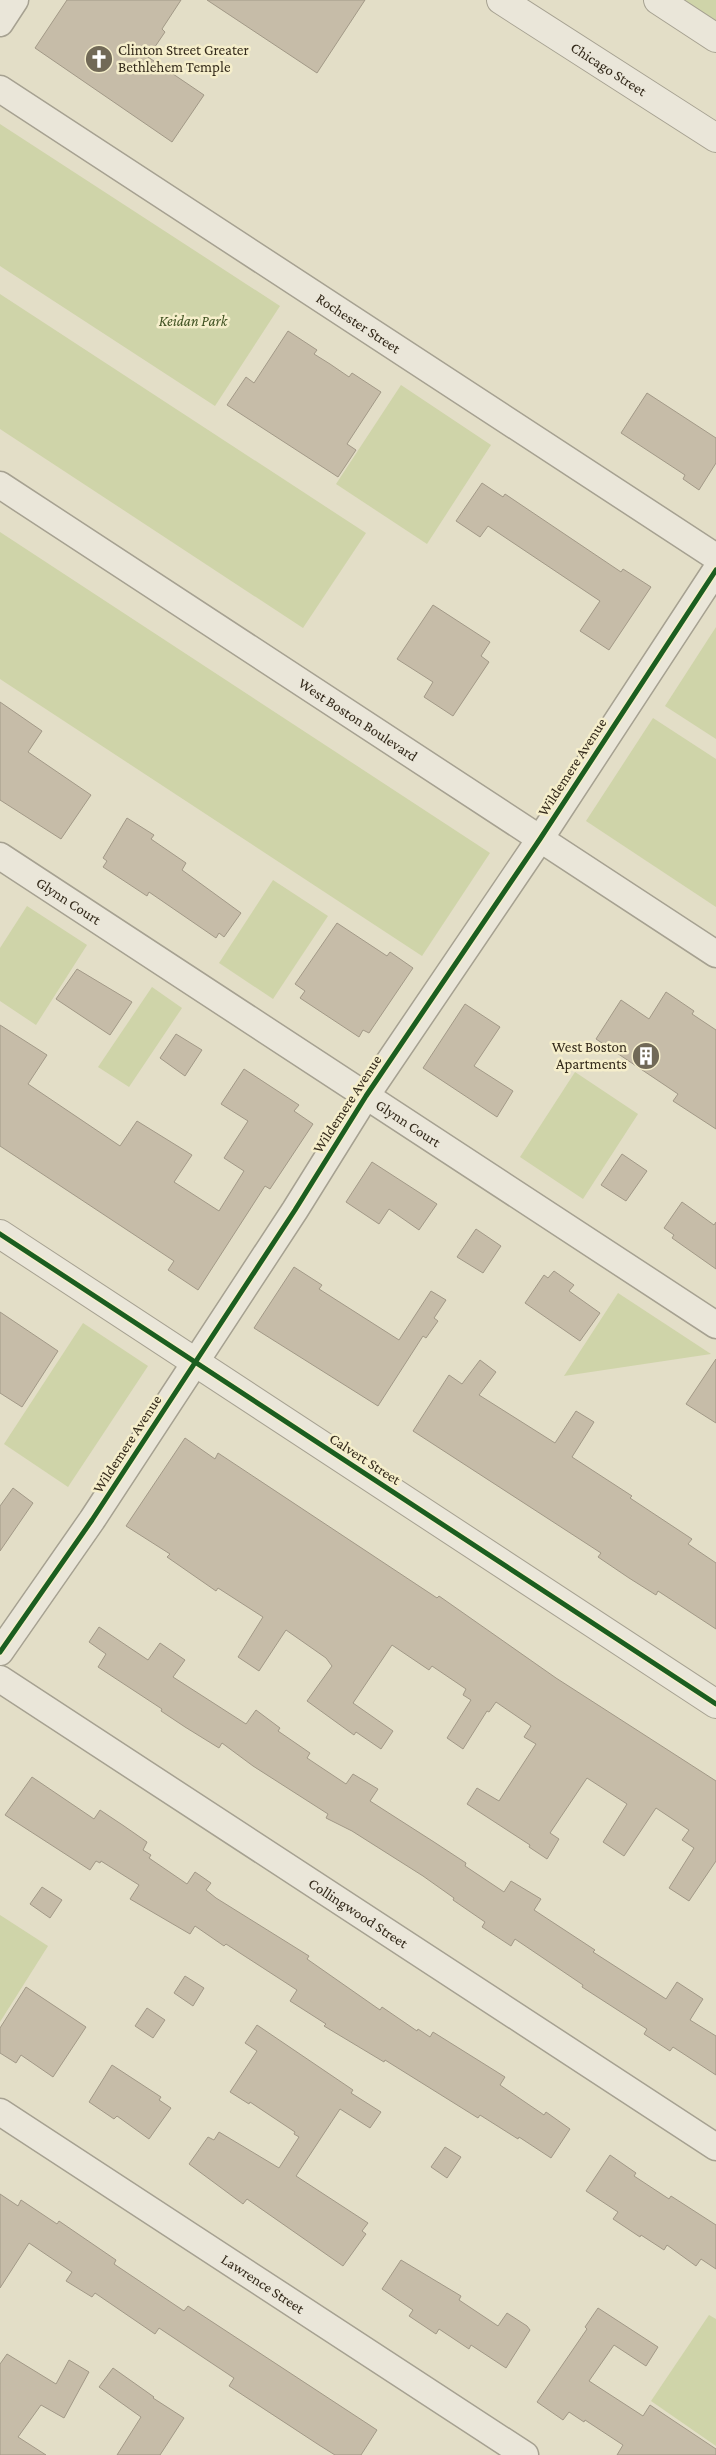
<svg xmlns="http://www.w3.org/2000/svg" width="716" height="2455" font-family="'Crimson Pro',serif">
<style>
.green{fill:#cfd4a9}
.building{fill:#c6bca8;stroke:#a29987}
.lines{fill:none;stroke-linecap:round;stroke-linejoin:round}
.minor-casing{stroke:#a6a191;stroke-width:29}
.tertiary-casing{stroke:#a6a191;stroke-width:30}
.minor{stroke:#eae6d9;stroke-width:26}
.tertiary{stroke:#eae6d9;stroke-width:28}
.cycleway-casing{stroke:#f5eecb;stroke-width:8}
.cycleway{stroke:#1b5e20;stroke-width:5}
.labels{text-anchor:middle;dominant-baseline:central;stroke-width:5;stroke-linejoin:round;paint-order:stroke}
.poi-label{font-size:15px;fill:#342a1b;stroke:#f5eecb;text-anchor:start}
.street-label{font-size:15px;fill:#342a1b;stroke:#f5eecb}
.park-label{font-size:15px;font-style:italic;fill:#3f5121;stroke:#f5eecb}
</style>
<rect width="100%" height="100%" fill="#e3dec7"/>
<g class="green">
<polygon points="681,0 716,0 716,23"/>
<polygon points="0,124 280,306 215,406 0,266"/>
<polygon points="0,294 366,533 303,628 0,429"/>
<polygon points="401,385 491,445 427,544 336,484"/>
<polygon points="0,532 490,853 422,956 0,679"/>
<polygon points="716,627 716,739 665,706"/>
<polygon points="653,718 716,759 716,907 586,821"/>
<polygon points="273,880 328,916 273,999 219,963"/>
<polygon points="27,906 87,945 36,1025 0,1001 0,948"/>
<polygon points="152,987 182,1008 129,1087 98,1067"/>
<polygon points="575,1072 638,1114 583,1199 520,1157"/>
<polygon points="618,1293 711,1354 564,1376"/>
<polygon points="83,1323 148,1366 68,1487 4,1444"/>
<polygon points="0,1915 48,1946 0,2022"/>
<polygon points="709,2315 716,2319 716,2446 651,2401"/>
</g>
<g class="building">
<polygon points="67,0 181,0 162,29 165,32 148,57 204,95 172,142 35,48"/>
<polygon points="207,0 365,0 317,73"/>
<polygon points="288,331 317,350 314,354 330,364 349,377 352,373 381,392 347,444 356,450 338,477 227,405 246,377 254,383"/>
<polygon points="647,393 716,438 716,463 699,490 683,479 685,475 621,433"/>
<polygon points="482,483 503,497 505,494 621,572 623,569 651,587 609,650 580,631 600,601 488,526 480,537 456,521"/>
<polygon points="433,605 490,642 481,656 489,662 453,716 424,697 433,682 397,659"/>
<polygon points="0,702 42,731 28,752 91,795 61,839 0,800"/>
<polygon points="127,818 154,835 151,839 186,863 182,870 241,913 224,937 219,933 216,938 149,892 147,896 103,867 107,861 103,858"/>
<polygon points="337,923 387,956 390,952 413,968 369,1033 363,1030 359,1037 300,998 305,991 295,984"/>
<polygon points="77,969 132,1002 110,1035 56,999"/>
<polygon points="666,992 694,1011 692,1014 716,1030 716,1129 673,1101 678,1094 596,1039 621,1000 649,1019"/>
<polygon points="465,1004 500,1027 474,1066 513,1091 497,1117 423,1068"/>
<polygon points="0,1025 47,1055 28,1084 120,1146 137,1121 192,1155 174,1182 219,1211 244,1171 224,1158 248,1121 221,1104 244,1069 299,1105 294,1111 313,1124 270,1189 265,1186 198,1290 168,1270 174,1261 0,1146"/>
<polygon points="176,1034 202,1050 185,1076 160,1058"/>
<polygon points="622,1154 647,1171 626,1201 601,1185"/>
<polygon points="372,1162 437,1204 419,1230 389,1209 379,1224 346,1202"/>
<polygon points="682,1202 714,1225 716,1222 716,1269 672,1238 674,1235 664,1228"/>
<polygon points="476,1229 501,1246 483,1273 457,1257"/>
<polygon points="294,1267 322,1285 319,1289 399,1340 431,1291 446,1300 434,1318 438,1321 426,1338 423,1336 378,1406 254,1328"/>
<polygon points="554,1271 574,1285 569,1291 600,1313 580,1341 525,1303 544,1275 548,1278"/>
<polygon points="0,1312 58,1351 22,1407 0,1393"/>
<polygon points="716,1359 716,1423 686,1404"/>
<polygon points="480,1360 496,1372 479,1395 555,1443 576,1411 594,1422 572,1457 632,1496 630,1498 692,1539 688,1544 716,1563 716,1629 658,1591 656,1595 629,1578 598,1557 601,1553 413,1431 449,1375 462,1384"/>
<polygon points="185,1438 215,1459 218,1453 437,1598 439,1596 556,1678 716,1781 716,1861 689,1901 669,1888 694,1848 682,1840 689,1830 656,1808 624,1856 603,1842 627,1804 587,1778 550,1833 559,1839 547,1859 529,1847 530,1845 467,1804 477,1788 499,1801 536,1744 524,1737 531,1726 496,1702 489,1712 487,1711 463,1749 447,1738 471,1700 463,1695 466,1689 432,1666 429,1670 392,1645 353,1703 393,1731 381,1749 356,1732 354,1735 307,1701 332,1666 326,1658 286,1630 259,1671 238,1657 263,1617 218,1588 216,1591 167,1557 170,1554 126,1526"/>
<polygon points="13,1488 33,1503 0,1551 0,1506"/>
<polygon points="99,1627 148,1660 160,1643 185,1660 173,1677 246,1724 256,1710 280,1728 278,1731 310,1753 307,1758 346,1784 353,1774 378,1789 370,1801 434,1842 466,1863 465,1866 504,1892 511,1881 541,1899 534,1910 595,1950 593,1952 666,1999 677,1982 703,1999 690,2020 716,2036 716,2075 673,2047 670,2051 644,2034 647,2029 582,1987 583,1985 515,1939 511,1946 482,1927 485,1922 453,1900 454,1898 423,1876 352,1831 326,1818 328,1814 253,1766 222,1743 219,1748 185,1727 161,1711 162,1709 98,1667 106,1654 89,1642"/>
<polygon points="32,1777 94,1819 100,1810 124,1826 147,1842 143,1850 151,1855 149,1858 187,1884 195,1872 211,1883 206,1890 216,1898 309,1956 307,1959 380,2010 382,2007 417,2031 418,2029 430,2037 433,2032 505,2077 500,2085 544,2115 546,2112 570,2129 551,2158 519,2137 518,2139 480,2115 478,2118 385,2060 384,2062 324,2026 326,2024 290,2001 297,1990 226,1944 224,1946 195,1926 190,1934 130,1899 139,1885 101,1861 100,1863 96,1861 90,1870 5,1815"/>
<polygon points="42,1887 62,1900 50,1918 30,1904"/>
<polygon points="185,1976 204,1988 193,2006 174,1993"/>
<polygon points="26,1987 86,2027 53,2077 21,2055 16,2063 0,2053 0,2028"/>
<polygon points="147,2008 165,2020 153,2038 135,2026"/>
<polygon points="257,2025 353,2090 351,2093 381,2112 370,2128 340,2109 296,2176 368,2223 362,2231 366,2234 343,2266 247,2199 243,2204 189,2164 208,2137 214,2140 219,2132 279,2168 299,2137 294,2134 295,2132 250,2102 249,2104 230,2092 257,2051 245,2043"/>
<polygon points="112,2065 161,2097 159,2100 171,2108 149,2139 117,2116 114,2119 89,2102"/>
<polygon points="445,2147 461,2157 447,2178 431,2167"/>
<polygon points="610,2155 636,2173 634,2176 669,2199 671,2196 716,2225 716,2269 701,2259 696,2266 667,2245 664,2250 641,2235 640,2237 613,2219 618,2212 586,2191"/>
<polygon points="0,2194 18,2206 21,2200 57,2224 59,2221 116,2260 114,2264 184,2311 188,2306 377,2430 361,2455 335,2455 319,2445 229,2386 234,2378 159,2328 155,2334 95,2293 92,2297 66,2281 72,2272 29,2243 0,2288"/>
<polygon points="401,2260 461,2296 459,2300 498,2326 507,2313 527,2326 530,2330 506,2368 471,2345 469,2349 439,2329 436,2334 409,2316 413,2310 382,2289"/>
<polygon points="598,2308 658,2347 646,2366 614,2345 589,2381 643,2416 650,2405 716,2449 716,2455 617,2455 623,2445 585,2420 584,2422 569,2412 563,2420 537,2402 587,2329 585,2327"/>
<polygon points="7,2354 56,2384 69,2360 89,2372 64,2418 41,2405 18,2437 46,2455 0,2455 0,2364"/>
<polygon points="113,2368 154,2397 153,2398 184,2418 160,2455 117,2455 141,2417 99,2387"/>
</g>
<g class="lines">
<defs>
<g id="minor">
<polyline points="0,23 15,0"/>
<path id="s1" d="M 0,89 L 716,557"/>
<path id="s2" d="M 0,485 L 716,954"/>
<path id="s3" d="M 0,856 L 716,1325"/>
<polyline points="0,1652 92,1520 295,1210 366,1096 540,839 716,570"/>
<path id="s4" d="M 0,1679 L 716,2147"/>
<path id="s5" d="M 0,2112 L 525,2455"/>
</g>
<g id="tertiary">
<path id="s6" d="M 501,0 L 716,138"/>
<polyline points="658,0 716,38"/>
<polyline points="0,1234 716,1704"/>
</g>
</defs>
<use href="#minor" class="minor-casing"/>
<use href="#tertiary" class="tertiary-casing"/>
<use href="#minor" class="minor"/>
<use href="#tertiary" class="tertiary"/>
<defs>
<g id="cycleway">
<polyline points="0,1234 716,1704"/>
<polyline points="0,1652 92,1520 295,1210 366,1096 540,839 716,570"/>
</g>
</defs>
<use href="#cycleway" class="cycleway-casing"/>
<use href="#cycleway" class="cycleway"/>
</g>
<defs>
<symbol id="church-disc" viewBox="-11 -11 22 22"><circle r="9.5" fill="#716957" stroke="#f5eecb"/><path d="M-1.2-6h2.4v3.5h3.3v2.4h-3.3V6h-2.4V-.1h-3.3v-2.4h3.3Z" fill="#fff"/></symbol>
<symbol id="building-disc" viewBox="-11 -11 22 22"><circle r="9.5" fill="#716957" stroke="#f5eecb"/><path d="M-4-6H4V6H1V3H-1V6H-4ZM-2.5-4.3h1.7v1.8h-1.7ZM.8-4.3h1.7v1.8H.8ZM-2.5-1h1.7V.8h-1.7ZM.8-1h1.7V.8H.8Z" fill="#fff"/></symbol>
</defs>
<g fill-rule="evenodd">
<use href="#church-disc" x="83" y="43" width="32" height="32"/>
<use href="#building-disc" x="630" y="1040" width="32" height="32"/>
</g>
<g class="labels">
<g class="poi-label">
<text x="118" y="50">Clinton Street Greater<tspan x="118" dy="17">Bethlehem Temple</tspan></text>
<text x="627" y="1047" text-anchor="end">West Boston<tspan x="627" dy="17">Apartments</tspan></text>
</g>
<g class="street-label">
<text stroke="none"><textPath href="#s6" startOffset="128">Chicago Street</textPath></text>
<text stroke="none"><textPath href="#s1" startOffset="428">Rochester Street</textPath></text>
<text stroke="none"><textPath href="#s2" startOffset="428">West Boston Boulevard</textPath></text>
<text transform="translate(572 767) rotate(-57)">Wildemere Avenue</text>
<text stroke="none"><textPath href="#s3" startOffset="82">Glynn Court</textPath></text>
<text transform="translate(347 1104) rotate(-57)">Wildemere Avenue</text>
<text stroke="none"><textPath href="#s3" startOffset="488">Glynn Court</textPath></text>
<text transform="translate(127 1444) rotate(-57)">Wildemere Avenue</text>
<text transform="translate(365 1459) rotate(33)">Calvert Street</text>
<text stroke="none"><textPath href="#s4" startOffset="428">Collingwood Street</textPath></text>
<text stroke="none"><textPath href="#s5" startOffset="314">Lawrence Street</textPath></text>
</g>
<g class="park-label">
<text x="193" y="321">Keidan Park</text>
</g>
</g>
</svg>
